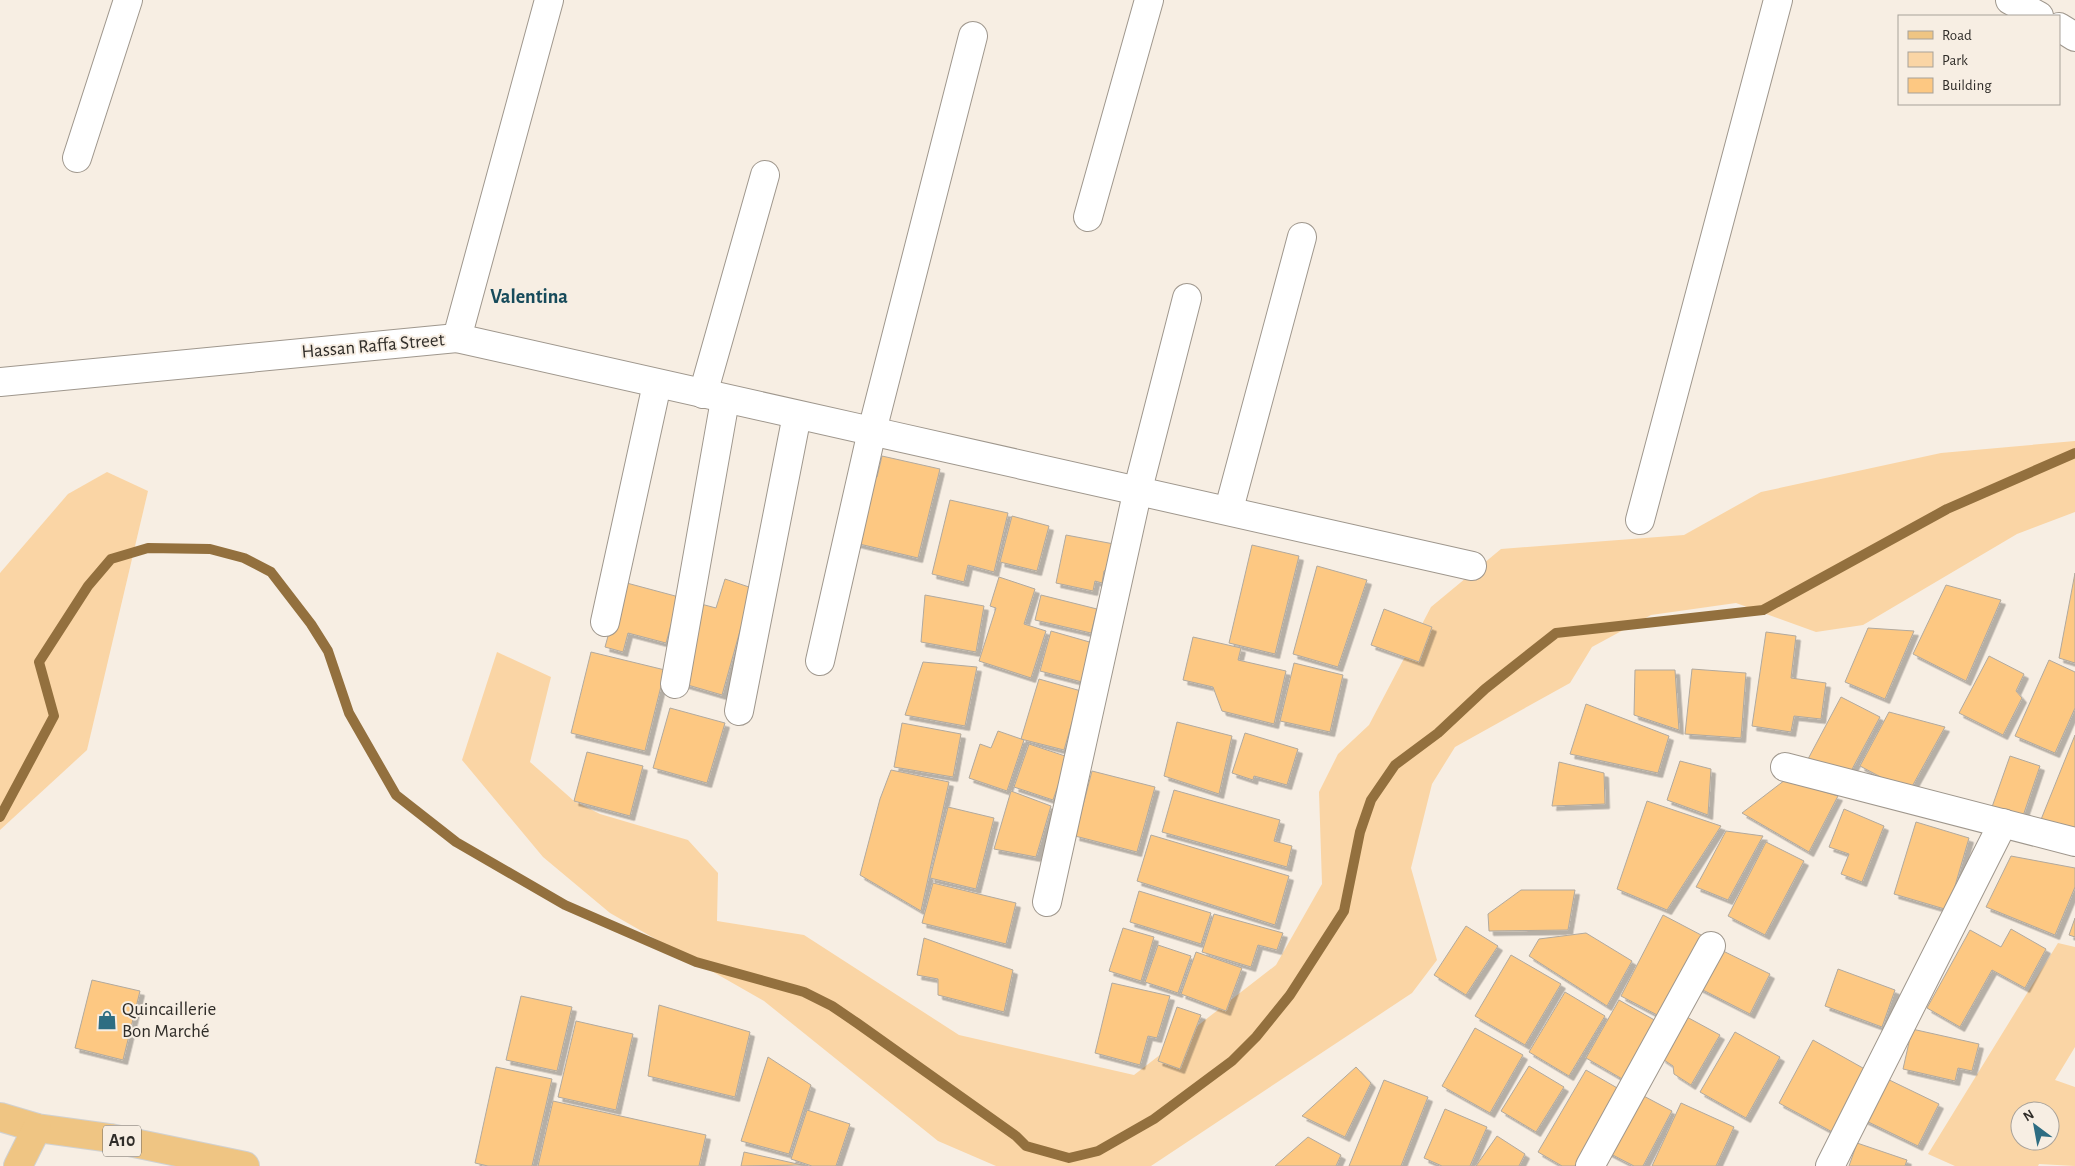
<svg xmlns="http://www.w3.org/2000/svg" width="2075" height="1166" font-family="'Alegreya Sans',sans-serif">
<style>
.green{fill:#fad5a5;fill-rule:evenodd}
.lines{fill:none;stroke-linecap:round;stroke-linejoin:round}
.stream{stroke:#93703e;stroke-width:10}
.building{fill:#fdc882;stroke:#b1a99e;filter:url(#shadow)}
.minor-casing{stroke:#9f978d;stroke-width:30}
.major-casing{stroke:#d1d1d0;stroke-width:30}
.minor{stroke:#fff;stroke-width:28}
.major{stroke:#efc583;stroke-width:28}
.labels{text-anchor:middle;dominant-baseline:central;stroke-width:4;stroke-linejoin:round;paint-order:stroke}
.shield{fill:#f7eee3;stroke:#6c6761;stroke-width:1}
.shield-label{font-size:18px;font-weight:bold;fill:#302d29}
.street-label{font-size:19px;fill:#302d29;stroke:#f7eee3}
.poi-label{font-size:19px;fill:#302d29;stroke:#f7eee3;text-anchor:start}
.neighbourhood-label{font-size:20px;font-weight:bold;fill:#174b5b;stroke:#f7eee3}
</style>
<defs>
<filter id="shadow"><feDropShadow dx="4.5" dy="4.5" stdDeviation="0" flood-color="#0004"/></filter>
</defs>
<rect width="100%" height="100%" fill="#f7eee3"/>
<g class="green">
<polygon points="2075,441 2075,512 2017,534 1863,625 1816,632 1736,603 1651,615 1592,647 1570,683 1455,747 1432,784 1411,868 1437,960 1412,993 1151,1166 996,1166 938,1141 764,1001 610,913 543,857 462,760 497,652 551,677 530,762 574,801 600,814 688,840 718,873 717,921 804,935 959,1035 1134,1075 1276,965 1322,884 1319,792 1338,754 1369,725 1431,607 1501,549 1684,535 1761,492 1941,453"/>
<polygon points="107,472 148,491 87,750 0,830 0,573 68,494"/>
<path d="M 2058,943 L 2075,947 L 2075,1047 L 2055,1080 L 2075,1087 L 2075,1166 L 2039,1164 L 2038,1166 L 1955,1166 L 1928,1154 ZM 2020,1111 L 2050,1111 L 2050,1141 L 2020,1141 Z"/>
</g>
<g class="lines">
<polyline class="stream" points="0,817 54,716 39,662 88,586 111,559 148,548 210,549 244,558 271,572 311,624 328,651 349,713 396,795 456,842 565,905 696,962 804,992 832,1006 857,1023 1016,1136 1026,1146 1069,1158 1098,1151 1154,1119 1232,1061 1256,1037 1290,995 1344,911 1360,832 1371,800 1395,765 1438,733 1485,689 1556,633 1763,610 1947,509 2075,453"/>
</g>
<g class="building">
<polygon points="882,456 940,469 918,558 851,542 866,478 877,477"/>
<polygon points="950,500 1008,513 994,572 968,565 964,582 932,574"/>
<polygon points="1012,516 1049,526 1037,571 1000,562"/>
<polygon points="1066,535 1114,544 1110,567 1104,571 1102,583 1095,581 1093,591 1056,583"/>
<polygon points="1252,545 1299,556 1275,654 1229,643"/>
<polygon points="1317,566 1367,580 1338,667 1293,654"/>
<polygon points="2075,573 2075,663 2059,658"/>
<polygon points="999,577 1035,589 1024,624 1046,631 1031,678 979,661 996,608 990,606"/>
<polygon points="725,579 752,588 722,695 681,683 701,604 716,608"/>
<polygon points="623,582 679,597 666,643 628,633 623,652 605,647"/>
<polygon points="1946,585 2001,600 1966,681 1913,654"/>
<polygon points="925,595 984,606 976,652 921,642"/>
<polygon points="1041,595 1097,609 1091,633 1035,620"/>
<polygon points="1384,609 1432,627 1419,662 1371,645"/>
<polygon points="1868,628 1914,631 1885,699 1845,682"/>
<polygon points="1051,631 1093,643 1082,682 1040,671"/>
<polygon points="1766,632 1796,636 1791,678 1826,683 1821,719 1794,716 1791,732 1752,726"/>
<polygon points="1193,637 1241,648 1238,660 1286,671 1274,724 1222,711 1213,687 1183,680"/>
<polygon points="591,652 665,670 645,751 571,733"/>
<polygon points="1989,656 2024,674 2016,691 2022,698 2003,735 1959,713"/>
<polygon points="2049,660 2075,672 2075,708 2055,753 2015,736"/>
<polygon points="923,662 977,667 965,726 905,715"/>
<polygon points="1294,663 1343,675 1330,732 1280,721"/>
<polygon points="1692,669 1746,673 1741,738 1685,734"/>
<polygon points="1635,670 1675,670 1679,730 1634,715"/>
<polygon points="1039,679 1081,691 1064,750 1021,739"/>
<polygon points="1841,697 1880,717 1850,773 1808,759"/>
<polygon points="1586,704 1669,736 1658,773 1570,754"/>
<polygon points="670,708 725,723 707,783 653,768"/>
<polygon points="1889,712 1945,727 1909,792 1860,766"/>
<polygon points="1177,722 1232,736 1219,794 1164,776"/>
<polygon points="902,723 961,734 953,777 894,767"/>
<polygon points="998,731 1024,740 1007,791 969,778 980,744 991,748"/>
<polygon points="1245,733 1298,749 1287,785 1254,776 1253,780 1232,773"/>
<polygon points="2075,735 2075,833 2040,822"/>
<polygon points="1029,744 1068,757 1053,800 1014,787"/>
<polygon points="587,752 643,766 630,816 574,801"/>
<polygon points="2010,756 2040,766 2023,816 1992,807"/>
<polygon points="1680,761 1711,769 1708,815 1667,800"/>
<polygon points="1559,762 1604,773 1605,804 1552,806"/>
<polygon points="891,770 949,782 921,911 860,875 880,799"/>
<polygon points="1092,771 1155,787 1137,852 1075,836"/>
<polygon points="1785,780 1838,796 1809,852 1742,813"/>
<polygon points="1174,790 1280,820 1274,841 1292,846 1287,867 1162,832"/>
<polygon points="1011,791 1051,806 1036,857 994,849"/>
<polygon points="1647,801 1721,826 1667,910 1617,889"/>
<polygon points="948,807 994,818 976,889 930,878"/>
<polygon points="1844,809 1884,826 1862,882 1841,874 1849,854 1829,847"/>
<polygon points="1916,822 1969,838 1948,910 1894,894"/>
<polygon points="1726,831 1763,836 1728,900 1696,887"/>
<polygon points="1151,835 1289,876 1275,925 1137,881"/>
<polygon points="1766,842 1804,861 1765,935 1728,916"/>
<polygon points="2011,856 2075,868 2075,887 2055,935 1986,907"/>
<polygon points="933,883 1016,903 1006,944 922,923"/>
<polygon points="1521,890 1575,890 1568,930 1489,931 1488,914"/>
<polygon points="1139,891 1211,913 1201,944 1130,922"/>
<polygon points="1214,914 1283,933 1277,950 1258,945 1251,967 1202,952"/>
<polygon points="1663,915 1703,936 1661,1017 1621,996"/>
<polygon points="2075,918 2075,937 2069,935"/>
<polygon points="1466,926 1498,946 1466,995 1434,975"/>
<polygon points="1123,928 1154,937 1141,981 1109,971"/>
<polygon points="2011,929 2046,949 2025,988 1992,970 1960,1027 1927,1008 1970,930 2001,947"/>
<polygon points="1586,933 1632,961 1607,1006 1529,956 1539,939"/>
<polygon points="924,938 1013,970 1004,1012 938,995 938,979 917,975"/>
<polygon points="1158,945 1191,956 1178,993 1145,982"/>
<polygon points="1717,948 1770,974 1750,1014 1697,987"/>
<polygon points="1196,952 1242,968 1226,1011 1181,994"/>
<polygon points="1511,955 1561,984 1525,1045 1475,1016"/>
<polygon points="1838,969 1895,990 1882,1027 1825,1006"/>
<polygon points="92,980 140,991 123,1060 75,1048"/>
<polygon points="1112,983 1170,996 1157,1038 1148,1036 1140,1065 1095,1053"/>
<polygon points="1565,992 1605,1016 1569,1076 1529,1052"/>
<polygon points="521,996 572,1007 557,1071 506,1060"/>
<polygon points="1619,1000 1658,1022 1624,1080 1586,1058"/>
<polygon points="659,1005 750,1032 735,1097 648,1076"/>
<polygon points="1177,1007 1201,1015 1180,1069 1158,1061"/>
<polygon points="1685,1016 1720,1035 1691,1085 1674,1074 1673,1066 1661,1058"/>
<polygon points="576,1021 633,1034 616,1110 558,1097"/>
<polygon points="1475,1028 1523,1055 1490,1113 1442,1086"/>
<polygon points="1912,1029 1979,1044 1972,1071 1958,1068 1955,1081 1903,1069"/>
<polygon points="1735,1032 1780,1057 1746,1118 1700,1092"/>
<polygon points="1813,1040 1870,1072 1836,1134 1779,1103"/>
<polygon points="768,1057 811,1085 789,1154 741,1141"/>
<polygon points="1529,1066 1564,1087 1536,1132 1501,1111"/>
<polygon points="496,1067 552,1079 532,1166 488,1166 475,1163"/>
<polygon points="1356,1067 1371,1083 1345,1137 1302,1116"/>
<polygon points="1586,1070 1619,1089 1575,1166 1562,1166 1538,1152"/>
<polygon points="1879,1075 1939,1104 1918,1146 1858,1117"/>
<polygon points="1384,1080 1428,1097 1401,1166 1349,1166"/>
<polygon points="1638,1093 1672,1111 1643,1166 1634,1166 1607,1152"/>
<polygon points="553,1101 706,1135 699,1166 538,1166"/>
<polygon points="1681,1103 1734,1127 1716,1166 1652,1166"/>
<polygon points="1445,1109 1487,1127 1470,1166 1442,1166 1424,1158"/>
<polygon points="807,1110 850,1124 836,1166 812,1166 791,1159"/>
<polygon points="1497,1136 1525,1154 1519,1166 1476,1166"/>
<polygon points="1308,1137 1341,1155 1336,1166 1275,1166"/>
<polygon points="1857,1143 1907,1160 1905,1166 1849,1166"/>
<polygon points="744,1152 802,1165 741,1166"/>
</g>
<g class="lines">
<defs>
<g id="minor">
<polyline points="2010,0 2039,16"/>
<polyline points="2059,27 2075,37"/>
<polyline points="77,158 128,0"/>
<polyline points="1088,217 1149,0"/>
<path d="M 457,338 C 795,416 1134,487 1472,566"/>
<polyline points="0,382 457,338 549,0"/>
<polyline points="703,394 765,175"/>
<polyline points="1229,509 1302,237"/>
<polyline points="1640,520 1778,0"/>
<polyline points="605,622 657,384"/>
<polyline points="820,661 872,431 973,36"/>
<polyline points="675,684 725,400"/>
<polyline points="739,711 797,415"/>
<polyline points="1785,767 2075,842"/>
<polyline points="1047,902 1138,489 1187,298"/>
<polyline points="1590,1166 1711,946"/>
<polyline points="1830,1166 2003,823"/>
</g>
<g id="major">
<polyline points="0,1117 37,1128 110,1138 245,1166"/>
<polyline points="18,1166 37,1128"/>
</g>
</defs>
<use href="#minor" class="minor-casing"/>
<use href="#major" class="major-casing"/>
<use href="#minor" class="minor"/>
<use href="#major" class="major"/>
</g>
<defs>
<symbol id="shop-bare" viewBox="-9 -9 18 18"><path d="M-5-2.5h2.3a2.7 3.5 0 0 1 5.4 0H5L5.5 6h-11ZM-1.5-2.5h3a1.5 2.3 0 0 0-3 0Z" fill="#2e6d82" stroke="#f7eee3" stroke-width="2.5" paint-order="stroke"/></symbol>
</defs>
<g fill-rule="evenodd">
<use href="#shop-bare" x="93" y="1006" width="28" height="28"/>
</g>
<g class="labels">
<rect class="shield" x="103" y="1125.5" width="38" height="31" rx="4"/>
<g class="shield-label">
<text x="122" y="1141">A10</text>
</g>
<g class="street-label">
<text transform="translate(373 346) rotate(-5)">Hassan Raffa Street</text>
</g>
<g class="poi-label">
<text x="122" y="1009">Quincaillerie<tspan x="122" dy="22">Bon Marché</tspan></text>
</g>
<g class="neighbourhood-label">
<text x="529" y="297">Valentina</text>
</g>
</g>
<rect x="1898" y="15" width="162" height="90" fill="#f7eee3" stroke="#a7a199"/>
<rect x="1908" y="31" width="25" height="8" fill="#efc583" stroke="#a7a199"/>
<text x="1942" y="40" font-size="15" fill="#302d29">Road</text>
<rect x="1908" y="52" width="25" height="15" fill="#fad5a5" stroke="#a7a199"/>
<text x="1942" y="65" font-size="15" fill="#302d29">Park</text>
<rect x="1908" y="78" width="25" height="15" fill="#fdc882" stroke="#a7a199"/>
<text x="1942" y="90" font-size="15" fill="#302d29">Building</text>
<g transform="translate(2035 1126) rotate(328)"><circle r="24" fill="#f7eee3" stroke="#a7a199"/>
<path d="M0-4L9 19L0 12L-9 19Z" fill="#2e6d82"/>
<text y="-8" font-size="14" font-weight="bold" text-anchor="middle" fill="#302d29">N</text>
</g>
</svg>
